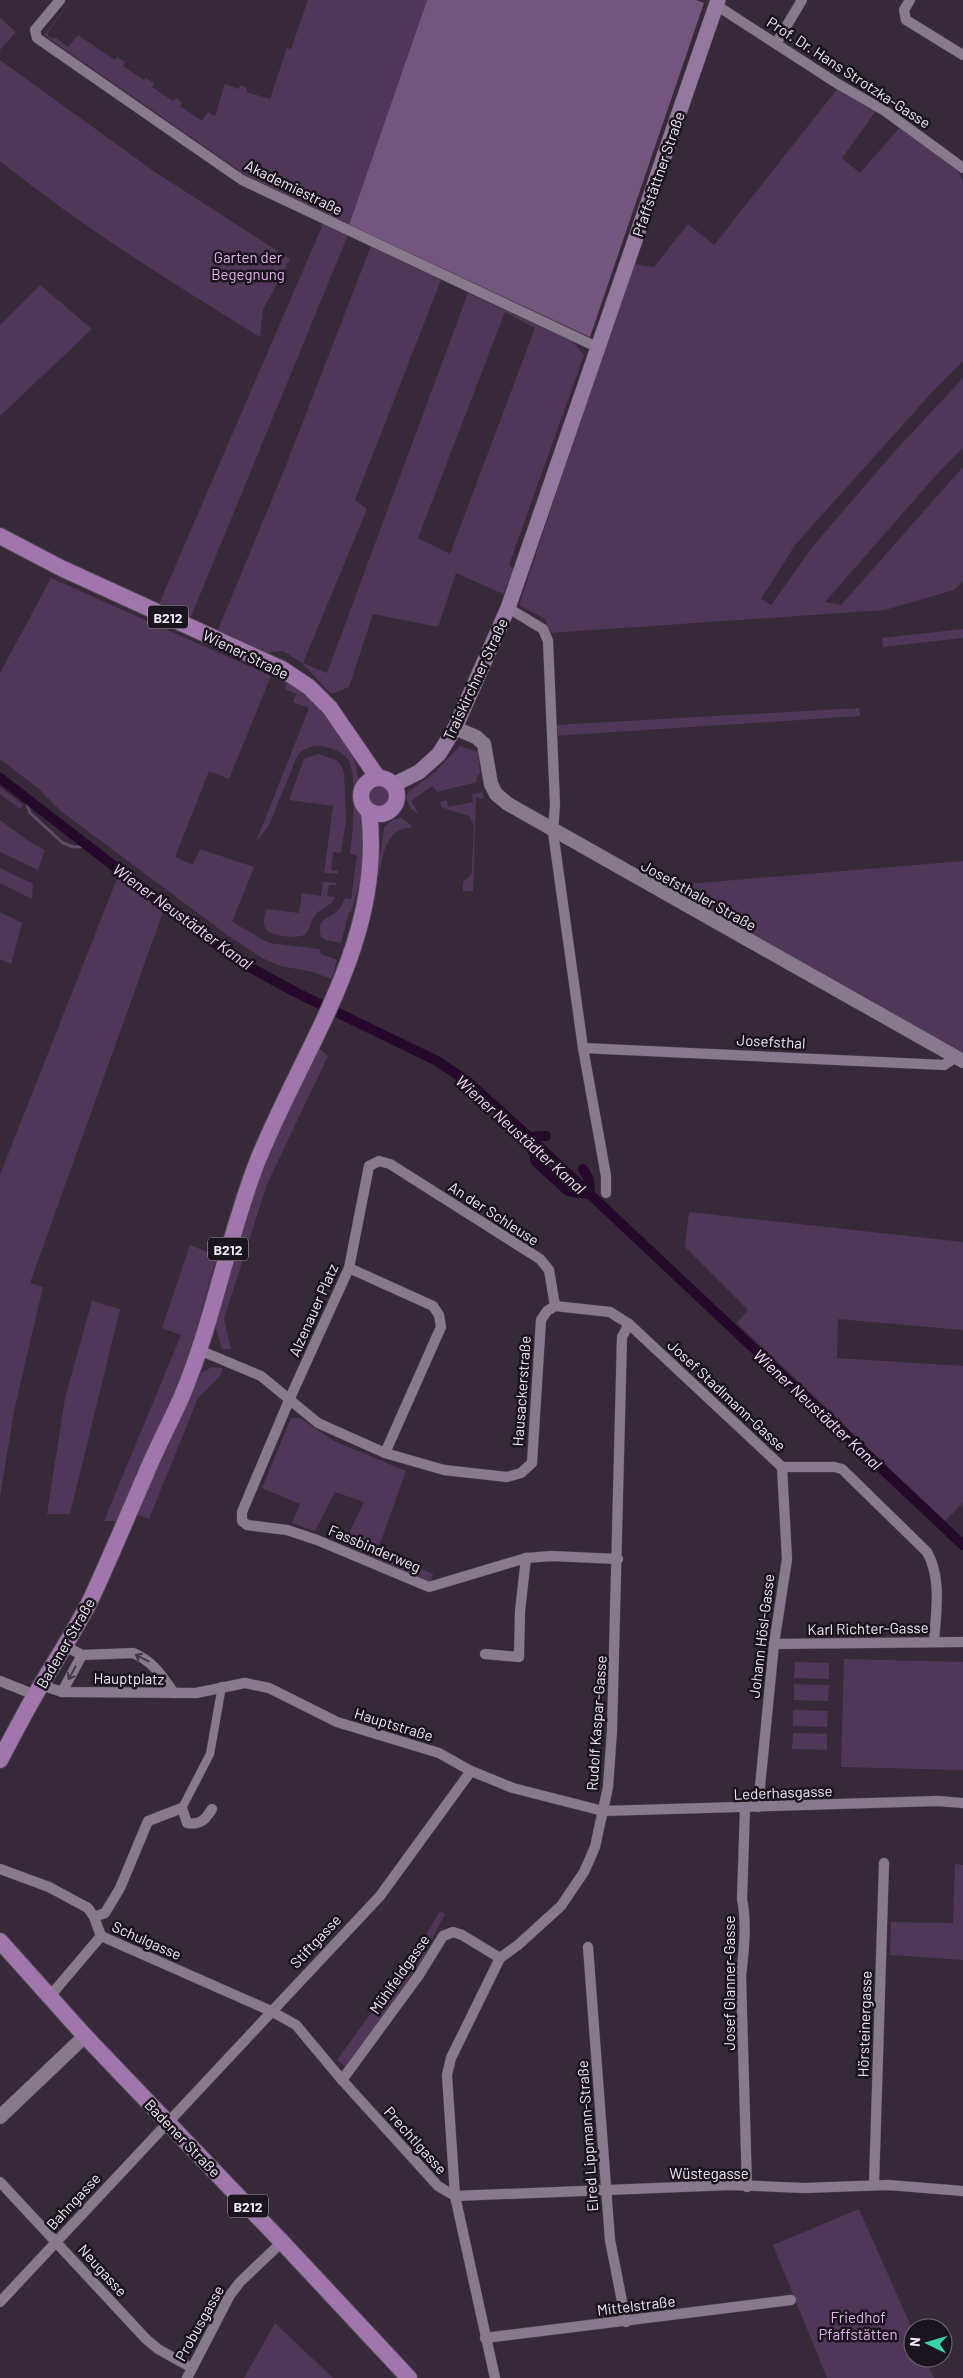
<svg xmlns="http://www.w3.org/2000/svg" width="963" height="2378" font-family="Barlow,sans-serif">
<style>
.green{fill:#503658;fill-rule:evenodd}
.forest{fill:#74557e}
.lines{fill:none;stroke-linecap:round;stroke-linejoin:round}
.stream{stroke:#624b67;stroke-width:3}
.canal{stroke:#25082c;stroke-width:10}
.pedestrian-casing{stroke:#504552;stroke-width:9}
.minor-casing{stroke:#504552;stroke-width:11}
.tertiary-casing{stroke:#504552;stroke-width:15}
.secondary-casing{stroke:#504552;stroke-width:16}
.primary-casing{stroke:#504552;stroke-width:18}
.pedestrian{stroke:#887a8d;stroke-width:8}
.minor{stroke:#887a8d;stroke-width:10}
.tertiary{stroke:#887a8d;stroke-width:14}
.secondary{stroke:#94789d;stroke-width:15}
.primary{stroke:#a176ad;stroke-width:16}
.oneway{stroke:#403844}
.labels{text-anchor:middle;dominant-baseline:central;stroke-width:5;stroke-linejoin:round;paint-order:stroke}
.shield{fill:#1a151c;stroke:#b0a9b2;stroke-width:1}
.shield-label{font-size:14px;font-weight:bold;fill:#f0e8f2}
.street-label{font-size:15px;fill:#f0e8f2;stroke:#1a151c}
.park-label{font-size:15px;fill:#e1afef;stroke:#1a151c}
.water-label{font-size:16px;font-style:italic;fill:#f5d6fe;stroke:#1a151c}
</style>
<rect width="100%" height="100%" fill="#362a39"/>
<g class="green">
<polygon points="71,0 48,32 48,36 53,39 55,37 68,47 78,35 115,60 117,57 125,62 123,66 144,80 146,78 154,83 152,87 173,101 176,98 182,103 180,106 202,121 208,112 215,116 225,84 239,89 240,85 247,88 246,92 270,99 287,48 291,49 308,0 427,0 349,225 250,178 44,35"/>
<polygon points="0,18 16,32 0,50"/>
<path d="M 0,60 L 155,172 L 290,259 L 263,310 L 260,337 C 171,282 82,227 0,161 Z"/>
<polygon points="838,88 876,111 842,158 860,173 902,125 945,147 963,181 963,361 934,390 795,545 761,599 771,605 814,545 894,452 963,378 963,448 938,473 825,602 841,605 963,467 963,581 954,590 885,610 550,633 545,619 519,605 633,264 654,267 688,224 714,245"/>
<polygon points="323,224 348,235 190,619 159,604"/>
<path d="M 371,246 L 441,280 L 355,500 L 367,509 L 303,663 L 327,673 L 468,293 L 572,341 L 584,355 L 509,565 L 514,569 L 503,594 L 456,573 L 438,627 L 373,614 L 349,687 L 331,694 L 302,663 L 283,651 L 262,653 L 217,632 L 285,468 ZM 505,312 L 535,328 L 450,554 L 418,538 Z"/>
<polygon points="40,285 92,329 0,416 0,325"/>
<polygon points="51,578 271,676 229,779 209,771 175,857 193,865 200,849 254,867 232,922 269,943 320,949 321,954 337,960 331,979 313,972 281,966 262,958 230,937 62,812 39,789 0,759 0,673"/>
<polygon points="963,629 963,638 883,647 882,638"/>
<path d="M 287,683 L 292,683 C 321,707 357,741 358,781 C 359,788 356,794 357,800 C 359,812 366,821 366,833 C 367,860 359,886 351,912 L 349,912 L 341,943 L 326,940 L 321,937 C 316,916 329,921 339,909 C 341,906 343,902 345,898 L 351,899 L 357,855 L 350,854 C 353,833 357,779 349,761 C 344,753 335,749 326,747 C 315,744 307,747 298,754 L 269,825 L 256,842 L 309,708 L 293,702 L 296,694 L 285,689 Z"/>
<polygon points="859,708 860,716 554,736 555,725"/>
<polygon points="460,746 478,752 480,773 476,779 477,782 437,792 432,786 411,801 419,814 411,809 406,797 408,792 435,772"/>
<polygon points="318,754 336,760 341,765 344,773 346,820 341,853 333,852 331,870 338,871 338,874 324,873 333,806 289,800 304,759"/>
<circle cx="380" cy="797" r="12"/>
<polygon points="0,787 23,805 20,809 0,794"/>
<polygon points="482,792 484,799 476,797 473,891 463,891 463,882 471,875 472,869 474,825 469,816 441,807 440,802 447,800 448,807 473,802 472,794"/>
<path d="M 401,818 L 411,825 L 411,828 C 388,826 382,856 379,875 L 377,875 L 384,828 L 392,820 Z"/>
<polygon points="0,820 27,840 45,850 38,870 0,852"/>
<polygon points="963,861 963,1053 663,886"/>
<polygon points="0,868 33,884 32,899 0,883"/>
<polygon points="118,876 163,912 30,1283 43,1287 14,1411 0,1497 0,1175"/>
<path d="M 323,882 L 337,883 L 336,885 L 329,885 L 327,896 L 335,897 C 331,907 322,907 315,915 C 310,921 311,931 304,935 C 296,939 270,936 266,929 C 262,923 265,915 266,909 L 299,913 L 302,893 L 321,896 Z"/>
<polygon points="0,912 22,923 11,964 0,959"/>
<polygon points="319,1048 328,1056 267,1184 224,1319 231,1349 222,1349 215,1325 248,1209 270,1151"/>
<polygon points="689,1212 963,1242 963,1330 838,1319 837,1358 963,1366 963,1503 945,1521 737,1323 748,1310 685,1247"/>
<polygon points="190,1245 217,1256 195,1334 177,1385 119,1521 104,1521 181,1335 162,1328"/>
<polygon points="92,1301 120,1309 70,1514 47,1514 65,1398"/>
<polygon points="212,1367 223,1368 220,1376 198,1398 149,1519 136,1514 171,1431 189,1402 201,1373"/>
<polygon points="291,1418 300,1418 334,1441 406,1471 378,1549 433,1574 430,1584 344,1544 364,1502 335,1492 315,1531 292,1523 300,1504 262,1488"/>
<polygon points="844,1659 963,1662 963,1770 841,1767"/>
<polygon points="795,1662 829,1663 829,1679 794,1678"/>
<polygon points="794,1684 829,1685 828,1701 794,1700"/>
<polygon points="793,1710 828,1711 827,1727 793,1726"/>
<polygon points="793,1733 827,1734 827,1750 792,1749"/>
<polygon points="955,1864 963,1865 963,1960 890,1955 891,1922 953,1923"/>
<polygon points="440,1911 445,1914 427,1948 423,1960 346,2067 337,2060 418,1948"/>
<polygon points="859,2209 913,2331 913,2358 925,2358 934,2378 827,2378 773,2245"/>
<polygon points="275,2323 333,2378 244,2378"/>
</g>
<polygon class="forest" points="427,0 696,0 704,3 590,337 349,225"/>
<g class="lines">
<polyline class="stream" points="25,798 30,813 63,843 74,847 88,846"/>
<g class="canal">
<polyline points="0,778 202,934 244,964 295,992 437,1061 467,1081 529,1137 963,1545"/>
<polyline points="546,1136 529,1137 536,1162 567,1190 572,1192 590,1194 589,1180 583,1169"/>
</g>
<defs>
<polyline id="pedestrian" points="182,1808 210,1754 222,1686"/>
<g id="minor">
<polyline points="60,0 35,30 37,38 242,180 599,348"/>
<polyline points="910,0 904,10 906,20 963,55"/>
<polyline points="716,5 838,84 885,111 963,168"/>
<polyline points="777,42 802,0"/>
<polyline points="508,608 543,629 548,641 555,804 553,832 583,1048 606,1176 606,1193"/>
<polyline points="583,1048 944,1065 956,1057"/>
<polyline points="349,1268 433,1306 439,1315 441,1327 385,1453"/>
<polyline points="555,1306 549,1270 540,1259 390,1164 379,1161 369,1166 349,1268 290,1398 242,1512 242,1521 247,1525 287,1530 317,1540 429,1587 526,1558 551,1556 618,1559"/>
<path d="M 199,1350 L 261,1376 L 318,1423 L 385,1453 L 444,1470 L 507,1477 L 521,1473 L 532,1463 L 541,1320 L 547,1311 L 555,1306 L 610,1312 L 629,1324 L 782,1467 L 834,1467 L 842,1469 L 927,1552 C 942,1579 936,1611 934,1642"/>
<polyline points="774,1644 963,1642"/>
<path d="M 65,1646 L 82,1655 L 133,1653 C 153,1661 162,1676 174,1693"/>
<polyline points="485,1654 519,1657 520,1611 526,1558"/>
<polyline points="0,1681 35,1695"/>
<polyline points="41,1685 62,1692 196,1693 245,1683 269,1688 337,1722 439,1753 471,1771 513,1788 603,1811 937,1801 963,1803"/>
<polyline points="62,1692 82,1655"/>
<polyline points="758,1807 774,1644 787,1559 782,1467"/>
<path d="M 745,1809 L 742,1899 C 747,1924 744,1950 741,1976 L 747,2187"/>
<polyline points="0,1869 49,1887 88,1908 94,1917 101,1936 271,2011 296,2025 342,2080 438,2186 455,2196"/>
<path d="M 94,1917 L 105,1913 L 120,1888 L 148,1821 L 182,1808 L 187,1823 C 201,1825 205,1820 212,1809"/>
<polyline points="588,1947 610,2240 626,2322"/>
<polyline points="51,1995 101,1936"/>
<polyline points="342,2080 419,1975 443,1936 453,1932 462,1935 500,1958"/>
<polyline points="0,2182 146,2339 158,2349 192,2368"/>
<polyline points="874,2185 884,1863"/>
<polyline points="455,2196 731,2185 804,2188 888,2185 963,2191"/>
<polyline points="0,2302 380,1896 471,1771"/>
<polyline points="485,2338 791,2300"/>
<polyline points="187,2378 230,2295 240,2282 282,2242"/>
<polyline points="495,2378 455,2196 447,2075 451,2058 500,1958 518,1945 561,1906 584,1872 595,1847 608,1787 612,1731 622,1337 629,1324"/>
</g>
<g id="tertiary">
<polyline points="455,728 476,737 484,744 491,784 496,794 508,804 963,1061"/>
<polyline points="0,2117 85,2036"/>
</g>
<polyline id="secondary" points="393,785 419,772 439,754 455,728 508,608 718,0"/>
<g id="primary">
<polyline points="0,536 61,568 282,669 309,687 330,708 378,778"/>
<circle cx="379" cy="796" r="18"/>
<path d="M 0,1760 C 11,1739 22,1718 34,1697 C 53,1664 74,1633 91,1599 C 110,1558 127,1517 145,1476 C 156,1449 170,1423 182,1396 C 213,1322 227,1241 256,1165 C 301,1050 385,942 369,812"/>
<polyline points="0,1941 85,2036 282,2242 409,2378"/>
</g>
</defs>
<use href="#pedestrian" class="pedestrian-casing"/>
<use href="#minor" class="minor-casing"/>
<use href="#tertiary" class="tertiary-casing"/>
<use href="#secondary" class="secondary-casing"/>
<use href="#primary" class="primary-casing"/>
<use href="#pedestrian" class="pedestrian"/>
<use href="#minor" class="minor"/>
<use href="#tertiary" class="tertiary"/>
<use href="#secondary" class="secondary"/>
<use href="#primary" class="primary"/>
</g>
<defs><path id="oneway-shaft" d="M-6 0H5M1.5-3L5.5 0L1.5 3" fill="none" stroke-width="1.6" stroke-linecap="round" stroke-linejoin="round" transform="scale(1.25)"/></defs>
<g class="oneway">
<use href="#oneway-shaft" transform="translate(142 1658) rotate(-153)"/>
<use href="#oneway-shaft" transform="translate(72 1673) rotate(118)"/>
</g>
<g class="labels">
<g class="shield">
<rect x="148" y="605.5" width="40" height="23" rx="4"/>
<rect x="208" y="1237.5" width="40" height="23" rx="4"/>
<rect x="228" y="2194.5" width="40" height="23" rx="4"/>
</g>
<g class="shield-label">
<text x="168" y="617">B212</text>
<text x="228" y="1249">B212</text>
<text x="248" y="2206">B212</text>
</g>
<g class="street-label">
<text transform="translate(849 72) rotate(33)">Prof. Dr. Hans Strotzka-Gasse</text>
<text transform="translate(658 174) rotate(-71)">Pfaffstättner Straße</text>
<text transform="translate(294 187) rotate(26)">Akademiestraße</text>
<text transform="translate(246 654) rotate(26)">Wiener Straße</text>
<text transform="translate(475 679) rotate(-65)">Traiskirchner Straße</text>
<text transform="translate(699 895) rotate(29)">Josefsthaler Straße</text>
<text transform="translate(771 1041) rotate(3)">Josefsthal</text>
<text transform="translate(494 1213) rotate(33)">An der Schleuse</text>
<text transform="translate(313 1310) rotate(-66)">Alzenauer Platz</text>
<text transform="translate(521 1391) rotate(-86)">Hausackerstraße</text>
<text transform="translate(727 1395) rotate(43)">Josef Stadlmann-Gasse</text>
<text transform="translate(375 1548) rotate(23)">Fassbinderweg</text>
<text transform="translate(868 1628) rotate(-1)">Karl Richter-Gasse</text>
<text transform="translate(761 1636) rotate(-83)">Johann Hösl-Gasse</text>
<text transform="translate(65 1643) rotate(-60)">Badener Straße</text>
<text transform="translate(129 1678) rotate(1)">Hauptplatz</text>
<text transform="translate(596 1723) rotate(-86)">Rudolf Kaspar-Gasse</text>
<text transform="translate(394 1724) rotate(17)">Hauptstraße</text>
<text transform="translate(783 1792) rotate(-2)">Lederhasgasse</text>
<text transform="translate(147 1940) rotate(24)">Schulgasse</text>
<text transform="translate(315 1941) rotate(-47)">Stiftgasse</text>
<text transform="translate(399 1974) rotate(-55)">Mühlfeldgasse</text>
<text transform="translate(729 1983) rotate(-90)">Josef Glanner-Gasse</text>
<text transform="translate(864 2024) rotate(-88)">Hörsteinergasse</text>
<text transform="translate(587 2136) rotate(-94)">Elred Lippmann-Straße</text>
<text transform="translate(183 2138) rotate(46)">Badener Straße</text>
<text transform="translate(416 2140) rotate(48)">Prechtlgasse</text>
<text x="709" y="2173">Wüstegasse</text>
<text transform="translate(73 2201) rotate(-47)">Bahngasse</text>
<text transform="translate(103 2270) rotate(48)">Neugasse</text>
<text transform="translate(636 2305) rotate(-7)">Mittelstraße</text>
<text transform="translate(199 2323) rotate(-61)">Probusgasse</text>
</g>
<g class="park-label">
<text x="248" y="257">Garten der<tspan x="248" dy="17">Begegnung</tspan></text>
<text x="858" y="2317">Friedhof<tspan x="858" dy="17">Pfaffstätten</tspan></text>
</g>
<g class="water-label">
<text transform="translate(183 916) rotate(36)">Wiener Neustädter Kanal</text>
<text transform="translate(521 1134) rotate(42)">Wiener Neustädter Kanal</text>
<text transform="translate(818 1409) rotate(43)">Wiener Neustädter Kanal</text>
</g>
</g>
<g transform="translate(928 2343) rotate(275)"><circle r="24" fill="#1a151c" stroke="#706972"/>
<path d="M0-4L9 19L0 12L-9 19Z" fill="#36d4a7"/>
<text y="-8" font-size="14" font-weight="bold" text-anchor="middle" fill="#f0e8f2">N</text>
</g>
</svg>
